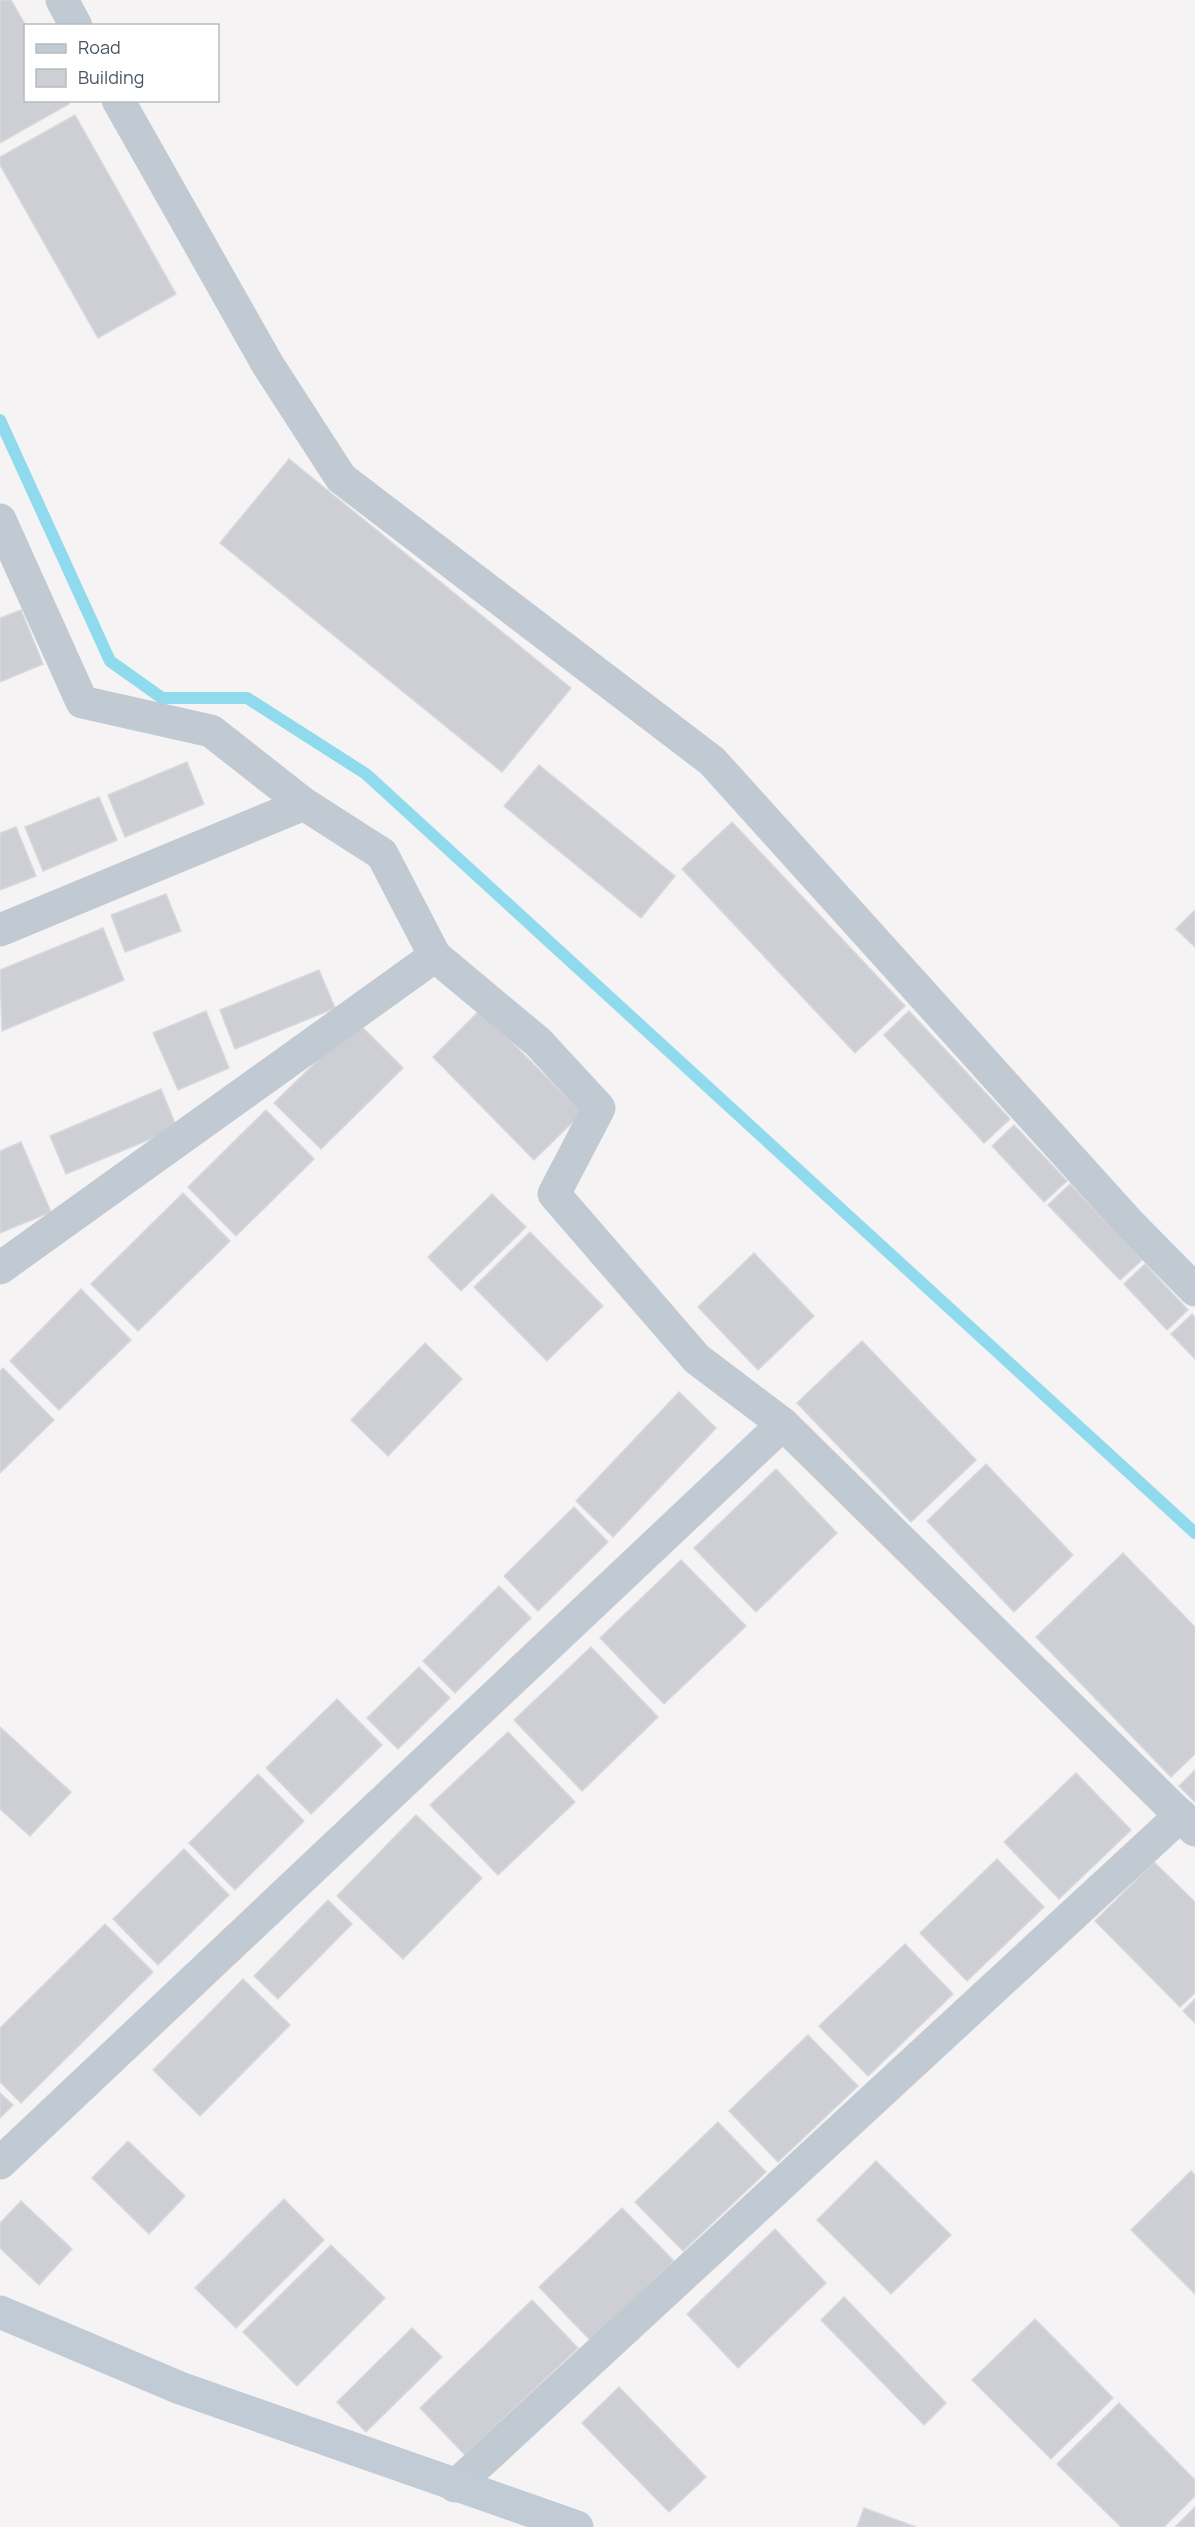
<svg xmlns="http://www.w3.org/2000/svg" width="1195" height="2527" font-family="Manrope,sans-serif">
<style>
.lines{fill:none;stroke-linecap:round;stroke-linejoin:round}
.stream{stroke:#90daee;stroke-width:12}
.building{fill:#cdcfd5;stroke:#d7d9de;stroke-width:1.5}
.street{stroke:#c1cad2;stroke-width:33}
.secondary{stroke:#c1cbd6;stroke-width:33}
</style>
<rect width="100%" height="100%" fill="#f5f3f3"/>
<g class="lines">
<polyline class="stream" points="0,420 110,661 162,698 247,698 366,774 1195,1533"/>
</g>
<g class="building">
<polygon points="0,0 11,0 26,26 26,100 68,100 69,104 0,143"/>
<polygon points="75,115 176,294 98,338 0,165 0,157"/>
<polygon points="289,459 571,688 502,772 220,543"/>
<polygon points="21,610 43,664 0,682 0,618"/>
<polygon points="187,762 204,804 125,837 108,795"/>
<polygon points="539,765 675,876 641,918 504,806"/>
<polygon points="99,797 117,840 43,871 25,827"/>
<polygon points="732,822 905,1006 855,1053 682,869"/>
<polygon points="16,827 36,876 0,890 0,833"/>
<polygon points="166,894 181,931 125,952 111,915"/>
<polygon points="1195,910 1195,947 1176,929"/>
<polygon points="103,928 124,980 2,1031 0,970"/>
<polygon points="319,970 335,1008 235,1049 220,1010"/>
<polygon points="480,1010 582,1113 534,1160 433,1057"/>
<polygon points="206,1011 229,1068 178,1090 153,1033"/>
<polygon points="909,1011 1010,1119 984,1143 884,1035"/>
<polygon points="357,1022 403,1068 321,1149 274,1103"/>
<polygon points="161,1089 177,1128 66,1174 50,1136"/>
<polygon points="266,1110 314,1159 236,1236 188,1187"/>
<polygon points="1014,1125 1067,1181 1044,1202 992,1146"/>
<polygon points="21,1142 51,1212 0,1233 0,1151"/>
<polygon points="1070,1184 1142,1260 1120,1280 1048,1205"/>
<polygon points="183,1193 230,1241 138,1331 91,1284"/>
<polygon points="492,1194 526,1227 461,1291 428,1257"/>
<polygon points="530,1232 603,1306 547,1361 474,1287"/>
<polygon points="754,1253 814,1316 758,1370 698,1307"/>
<polygon points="1145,1264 1188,1310 1167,1330 1124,1284"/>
<polygon points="81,1289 131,1340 59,1410 10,1361"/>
<polygon points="1192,1314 1195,1318 1195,1359 1171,1334"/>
<polygon points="862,1341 976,1460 911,1522 797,1403"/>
<polygon points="425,1343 462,1379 388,1456 351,1420"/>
<polygon points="3,1368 54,1420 0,1473 0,1371"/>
<polygon points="679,1392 716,1428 613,1537 576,1501"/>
<polygon points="986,1464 1073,1555 1014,1612 927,1521"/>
<polygon points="776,1469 837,1533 756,1612 694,1548"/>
<polygon points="574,1507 608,1542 538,1611 504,1576"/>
<polygon points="1123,1553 1195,1627 1195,1754 1171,1777 1036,1637"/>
<polygon points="681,1560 746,1626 664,1704 600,1638"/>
<polygon points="499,1586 531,1618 455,1693 423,1661"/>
<polygon points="591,1647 658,1717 582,1791 514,1720"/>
<polygon points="419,1667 450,1698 398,1749 367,1718"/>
<polygon points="337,1699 382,1745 311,1814 266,1768"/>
<polygon points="0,1727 71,1792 30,1836 0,1809"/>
<polygon points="508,1732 575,1802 498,1875 430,1805"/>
<polygon points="1195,1770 1195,1802 1179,1786"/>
<polygon points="1076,1773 1131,1830 1059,1899 1004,1842"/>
<polygon points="258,1774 304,1821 235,1890 189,1843"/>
<polygon points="416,1815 482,1878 403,1959 337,1896"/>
<polygon points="184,1849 229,1895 158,1965 113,1919"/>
<polygon points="997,1859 1044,1907 967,1981 920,1933"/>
<polygon points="1154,1862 1195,1902 1195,1993 1180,2007 1095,1921"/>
<polygon points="328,1900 352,1924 278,1999 254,1976"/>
<polygon points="105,1924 153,1972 21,2103 0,2082 0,2028"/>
<polygon points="905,1944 953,1994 868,2076 819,2026"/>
<polygon points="243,1979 290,2025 200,2116 153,2070"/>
<polygon points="1195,1999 1195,2023 1183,2011"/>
<polygon points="808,2035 858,2086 778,2162 729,2111"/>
<polygon points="0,2093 13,2105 0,2118"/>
<polygon points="718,2122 766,2172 683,2251 635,2202"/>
<polygon points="128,2141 185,2196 149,2234 92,2178"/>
<polygon points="876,2161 951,2235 891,2294 817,2220"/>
<polygon points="1191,2171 1195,2175 1195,2294 1131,2230"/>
<polygon points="284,2199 324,2240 236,2328 195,2288"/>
<polygon points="21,2201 72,2249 39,2285 0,2248 0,2223"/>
<polygon points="622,2208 674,2261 591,2341 539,2287"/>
<polygon points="775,2229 826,2283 738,2368 687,2314"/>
<polygon points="331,2245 385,2298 297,2386 243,2332"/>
<polygon points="844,2297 946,2403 924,2425 821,2320"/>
<polygon points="532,2300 578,2348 465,2455 420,2408"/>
<polygon points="1035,2319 1113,2398 1051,2459 972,2380"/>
<polygon points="412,2328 442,2357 366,2432 337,2402"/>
<polygon points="619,2387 706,2477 669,2512 582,2423"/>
<polygon points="1119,2403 1195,2480 1195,2496 1164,2527 1121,2527 1057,2464"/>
<polygon points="1195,2507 1195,2527 1175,2527"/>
<polygon points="864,2508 916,2527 857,2527"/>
</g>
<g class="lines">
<g class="street">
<polyline points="62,0 76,26"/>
<polyline points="118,100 268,365 341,478 712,761 1129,1223 1195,1290"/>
<polyline points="0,520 82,702 211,731 304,804 382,854 435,956 538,1042 599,1108 554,1194 697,1359 783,1424 1195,1830"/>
<polyline points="0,930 304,804"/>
<polyline points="0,1268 435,956"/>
<polyline points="0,2163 783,1424"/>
<polyline points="455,2486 1181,1815"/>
</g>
<polyline class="secondary" points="0,2312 180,2388 577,2527"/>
</g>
<rect x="24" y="24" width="195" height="78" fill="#ffffff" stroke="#b7bbc0" stroke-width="1.5"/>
<rect x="36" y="44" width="30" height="9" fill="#c1cbd6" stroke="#b7bbc0" stroke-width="1.5"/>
<text x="78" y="54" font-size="18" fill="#4a5661">Road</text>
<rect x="36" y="69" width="30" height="18" fill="#cdcfd5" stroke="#b7bbc0" stroke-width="1.5"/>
<text x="78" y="84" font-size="18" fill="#4a5661">Building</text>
</svg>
